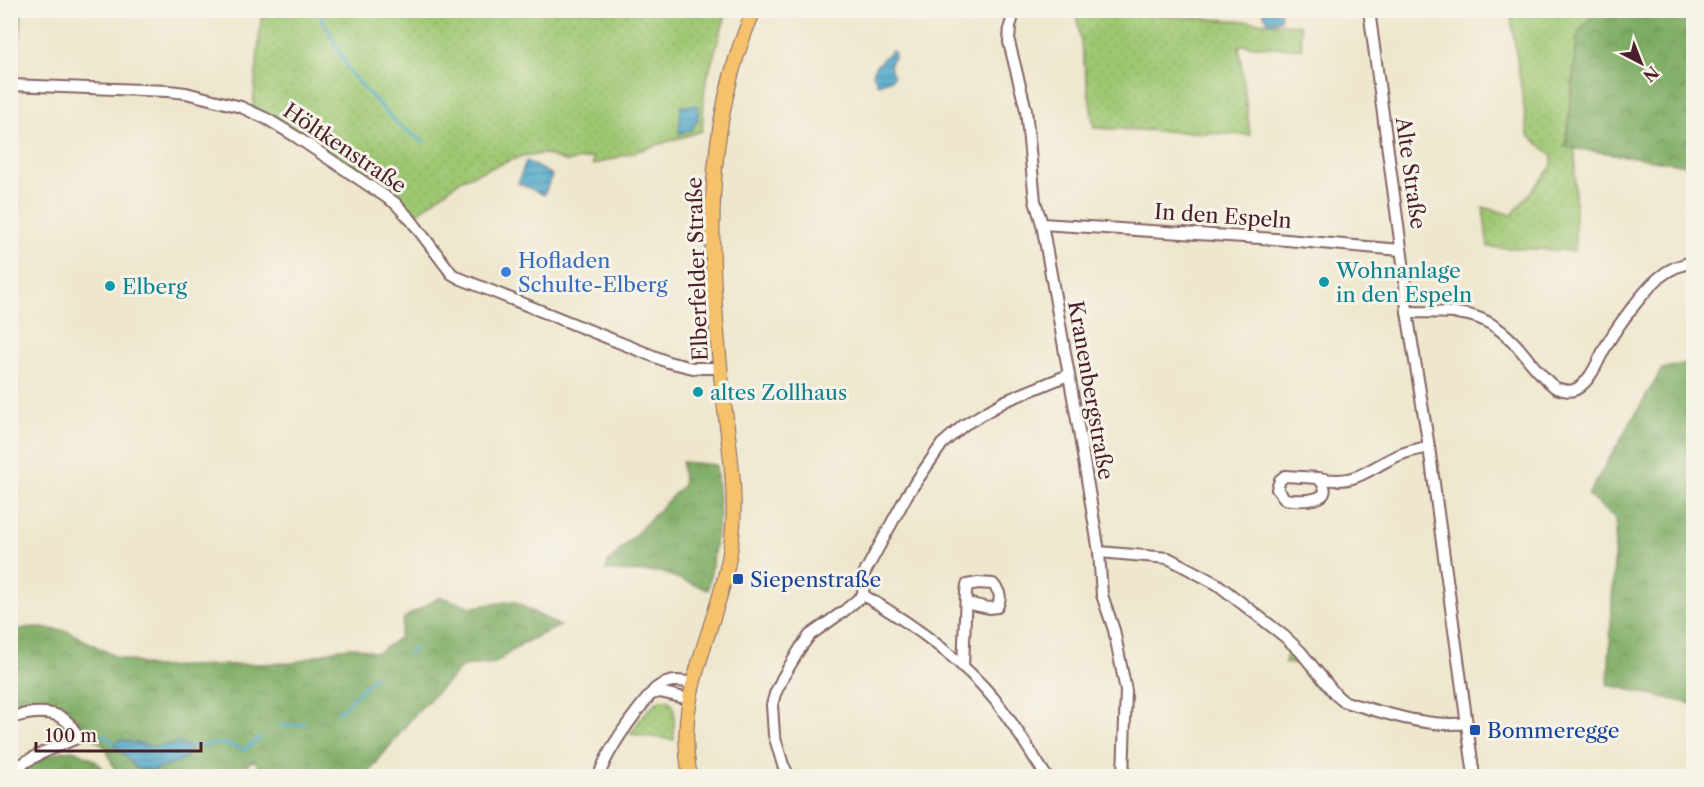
<svg xmlns="http://www.w3.org/2000/svg" width="1704" height="787" font-family="'Libre Caslon Text',serif">
<style>
.grass{fill:url(#grass-dots);stroke:#74734e;stroke-width:1.5}
.forest{fill:url(#forest-crowns);stroke:#646648;stroke-width:1.5}
.water{fill:url(#water-rules);stroke:#4c647b;stroke-width:1.5}
.lines{fill:none;stroke-linecap:round;stroke-linejoin:round}
.stream{stroke:#4da9cb;stroke-width:3}
.minor-casing{stroke:#836564;stroke-width:14}
.major-casing{stroke:#836564;stroke-width:16}
.minor{stroke:#fff;stroke-width:10}
.major{stroke:#f5c16b;stroke-width:14}
.shop-dot{fill:#3f7fe0;stroke:#f7f3e8;stroke-width:2}
.culture-dot{fill:#0f9aa8;stroke:#f7f3e8;stroke-width:2}
.transit-dot{fill:#1a4fb4;stroke:#f7f3e8;stroke-width:2}
.labels{text-anchor:middle;dominant-baseline:central;stroke-width:6;stroke-linejoin:round;paint-order:stroke}
.street-label{font-size:21px;fill:#4a1f2b;stroke:#f7f3e8}
.shop-label{font-size:21px;fill:#366cbe;stroke:#f7f3e8;text-anchor:start}
.culture-label{font-size:21px;fill:#0d838f;stroke:#f7f3e8;text-anchor:start}
.transit-label{font-size:21px;fill:#164399;stroke:#f7f3e8;text-anchor:start}
</style>
<defs>
<pattern id="grass-dots" width="8" height="8" patternUnits="userSpaceOnUse" patternTransform="scale(1.5)"><rect width="8" height="8" fill="#9ec772"/><path d="M2 2h.1M6 6h.1" fill="none" stroke="#8aaa63" stroke-width="1.8" stroke-linecap="round"/></pattern>
<pattern id="forest-crowns" width="20" height="18" patternUnits="userSpaceOnUse" patternTransform="scale(1.5)"><rect width="20" height="18" fill="#7eac64"/><path d="M2 6a3 3 0 1 1 6 0M12 15a3 3 0 1 1 6 0" fill="none" stroke="#698b53"/></pattern>
<pattern id="water-rules" width="6" height="5" patternUnits="userSpaceOnUse" patternTransform="scale(1.5)"><rect width="6" height="5" fill="#4da9cb"/><path d="M0 2.5h6" fill="none" stroke="#4289a5"/></pattern>
</defs>
<rect width="100%" height="100%" fill="#f7f3e8"/>
<filter id="ink" filterUnits="userSpaceOnUse"><feTurbulence type="fractalNoise" baseFrequency=".0167" numOctaves="2"/><feDisplacementMap in="SourceGraphic" scale="12" xChannelSelector="R" yChannelSelector="G"/><feConvolveMatrix kernelMatrix="1 2 1 2 8 2 1 2 1" color-interpolation-filters="sRGB"/></filter>
<filter id="wash" filterUnits="userSpaceOnUse"><feTurbulence type="fractalNoise" baseFrequency=".008" numOctaves="4" result="noise"/><feDisplacementMap in="SourceGraphic" scale="24" xChannelSelector="R" yChannelSelector="G"/><feGaussianBlur stdDeviation="1.35" result="paint"/><feColorMatrix in="noise" values="0 0 0 0 0 0 0 0 0 0 0 0 0 0 0 0 0 1.4 0 .05"/><feComposite in="paint" operator="in"/></filter>
<g filter="url(#wash)">
<rect width="100%" height="100%" fill="#eee7cd"/>
<g class="grass">
<polygon points="10,11 22,11 16,82 11,82"/>
<polygon points="271,11 727,11 705,85 702,131 593,165 593,157 567,162 545,154 522,156 462,179 414,216 253,107 261,19"/>
<polygon points="1076,11 1095,11 1300,25 1302,49 1239,45 1250,135 1094,128"/>
<polygon points="1510,11 1597,11 1578,33 1565,147 1575,149 1575,251 1488,247 1483,207 1512,215 1552,166 1552,155 1528,135"/>
<polygon points="1289,646 1308,664 1285,663"/>
<path d="M 660,700 L 668,700 L 674,707 L 674,740 L 630,734 C 639,722 647,708 660,700 Z"/>
</g>
<g class="forest">
<polygon points="1597,11 1693,11 1693,166 1566,147 1578,33"/>
<polygon points="1693,361 1694,361 1693,704 1608,685 1616,519 1588,495 1662,369"/>
<polygon points="682,462 716,465 720,514 708,590 661,572 606,571 608,563 683,485"/>
<polygon points="440,597 472,607 513,601 560,626 523,643 495,663 463,666 415,714 366,776 266,776 254,760 240,771 229,776 117,776 106,748 87,734 76,718 60,711 44,708 21,710 11,713 10,631 31,627 67,631 116,657 154,667 293,663 341,648 355,647 377,653 399,638 404,618"/>
<path d="M 73,750 C 88,756 100,761 108,776 L 11,776 C 31,763 48,752 73,750 Z"/>
</g>
<g class="water">
<polygon points="1263,11 1281,11 1280,20 1269,23 1263,13"/>
<path d="M 891,51 L 895,52 L 895,56 C 888,63 890,69 894,76 L 892,79 L 878,84 L 873,74 L 875,67 Z"/>
<polygon points="698,105 698,120 691,130 679,134 681,106"/>
<polygon points="526,161 552,175 544,195 518,183"/>
<polygon points="122,740 155,747 178,743 190,747 187,756 175,764 151,771 136,768 113,743"/>
</g>
<g class="lines">
<g class="stream">
<polyline points="318,10 350,73 388,114 400,126 424,142"/>
<polyline points="1521,10 1530,15 1568,10"/>
<polyline points="409,654 414,648"/>
<polyline points="338,713 375,676"/>
<polyline points="281,726 299,725 304,723"/>
<polyline points="103,734 113,743"/>
<path d="M 190,747 C 210,744 226,741 244,750 L 261,737"/>
</g>
</g>
</g>
<g filter="url(#ink)">
<g class="lines">
<defs>
<g id="minor">
<polyline points="1015,10 1010,26 1009,42 1026,110 1035,201 1042,224 1079,431 1099,552 1102,595 1114,630 1126,691 1123,776"/>
<polyline points="1369,10 1404,270 1407,312 1429,447 1474,776"/>
<polyline points="10,85 168,91 186,93 241,107 267,119 295,136 395,203 411,220 452,274 459,278 668,362 693,368 720,368"/>
<polyline points="1042,224 1275,239 1401,250"/>
<path d="M 1407,312 C 1456,313 1482,307 1518,347 C 1530,361 1541,377 1556,388 C 1563,390 1571,393 1578,388 C 1592,379 1598,360 1606,346 C 1616,328 1644,290 1660,277 C 1669,269 1682,264 1694,262"/>
<path d="M 1285,476 L 1318,478 C 1341,502 1299,502 1285,499 L 1277,489 L 1280,480 Z"/>
<path d="M 1318,478 C 1357,486 1365,470 1397,456 C 1407,451 1418,449 1429,447"/>
<path d="M 1099,552 L 1168,558 L 1217,584 L 1284,636 L 1300,651 L 1336,695 L 1343,701 L 1352,704 C 1390,714 1429,728 1467,723"/>
<polyline points="863,595 864,574 907,495 942,444 964,425 1005,401 1068,375"/>
<path d="M 863,595 C 911,623 960,657 995,700 C 1014,724 1030,751 1046,776"/>
<path d="M 963,667 L 966,592 L 967,585 L 978,583 L 993,584 C 1000,592 1002,597 997,607 L 989,608 L 966,603"/>
<polyline points="651,694 660,692 689,699"/>
<path d="M 10,718 C 37,710 67,707 77,738 C 54,748 30,756 10,773"/>
<path d="M 599,776 C 608,747 635,713 655,689 C 668,679 678,680 693,683"/>
<polyline points="789,776 783,765 774,735 772,705 775,694 783,677 801,647 810,635 844,611 863,595"/>
</g>
<path id="major" d="M 690,776 C 672,689 723,622 732,538 C 738,489 727,434 722,385 C 709,258 701,130 754,10"/>
</defs>
<use href="#minor" class="minor-casing"/>
<use href="#major" class="major-casing"/>
<use href="#minor" class="minor"/>
<use href="#major" class="major"/>
</g>
</g>
<circle class="shop-dot" cx="506" cy="272" r="6"/>
<g class="culture-dot">
<circle cx="1324" cy="282" r="6"/>
<circle cx="110" cy="286" r="6"/>
<circle cx="698" cy="392" r="6"/>
</g>
<g class="transit-dot">
<rect x="732" y="573" width="12" height="12" rx="3"/>
<rect x="1469" y="724" width="12" height="12" rx="3"/>
</g>
<g class="labels">
<g class="street-label">
<text transform="translate(345 148) rotate(34)">Höltkenstraße</text>
<text transform="translate(1411 173) rotate(82)">Alte Straße</text>
<text transform="translate(1223 216) rotate(4)">In den Espeln</text>
<text transform="translate(697 269) rotate(-92)">Elberfelder Straße</text>
<text transform="translate(1091 390) rotate(80)">Kranenbergstraße</text>
</g>
<g class="shop-label">
<text x="518" y="260">Hofladen<tspan x="518" dy="24">Schulte-Elberg</tspan></text>
</g>
<g class="culture-label">
<text x="1336" y="270">Wohnanlage<tspan x="1336" dy="24">in den Espeln</tspan></text>
<text x="122" y="286">Elberg</text>
<text x="710" y="392">altes Zollhaus</text>
</g>
<g class="transit-label">
<text x="750" y="579">Siepenstraße</text>
<text x="1487" y="730">Bommeregge</text>
</g>
</g>
<rect width="1704" height="787" fill="none" stroke="#f7f3e8" stroke-width="36"/>
<g transform="translate(1641 63) rotate(138)" stroke="#f7f3e8" stroke-width="4.5" paint-order="stroke">
<path d="M0-4.5L10 22L0 15L-10 22Z" fill="#4a1f2b"/>
<text y="-9" font-size="16" font-weight="bold" text-anchor="middle" fill="#4a1f2b">N</text>
</g>
<path d="M36 742v9h165v-9" fill="none" stroke="#4a1f2b" stroke-width="3"/>
<text x="45" y="742" font-size="18" fill="#4a1f2b" stroke="#f7f3e8" stroke-width="4.5" paint-order="stroke">100 m</text>
</svg>
